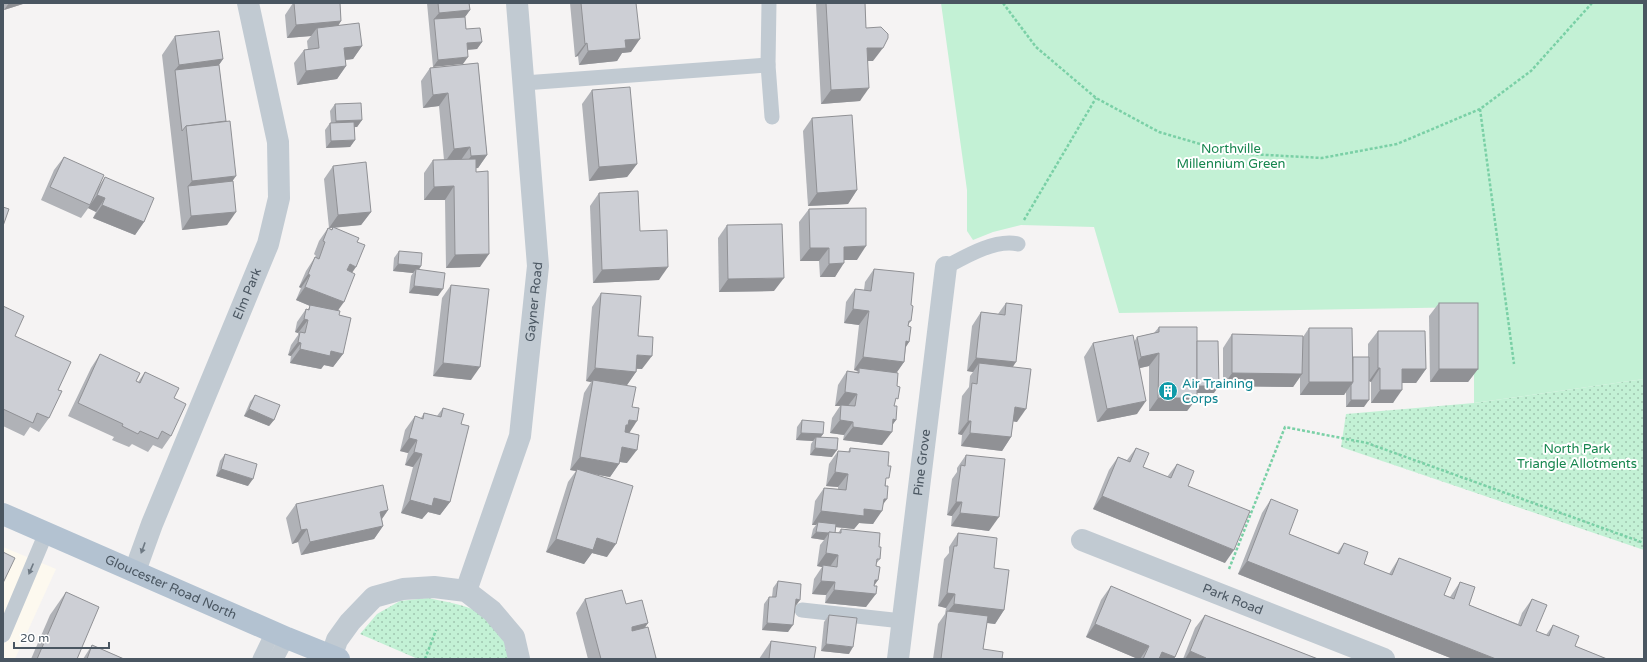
<svg xmlns="http://www.w3.org/2000/svg" width="1647" height="662" font-family="'Varela Round',sans-serif">
<style>
.commercial{fill:#fdf9ef}
.grass{fill:url(#grass-dots)}
.park{fill:#c3f1d5}
.lines{fill:none;stroke-linecap:round;stroke-linejoin:round}
.path{stroke:#7ad0a6;stroke-width:2.5;stroke-dasharray:3 2;stroke-linecap:butt}
.service{stroke:#c1cad2;stroke-width:15}
.minor{stroke:#c1cad2;stroke-width:22}
.primary{stroke:#b3c2d1;stroke-width:22}
.wall{fill:#b0b2b7}
.shaded-wall{fill:#909195}
.building{fill:#cdcfd5;stroke:#909195}
.oneway{fill:#6e7983}
.labels{text-anchor:middle;dominant-baseline:central;stroke-width:4;stroke-linejoin:round;paint-order:stroke}
.park-label{font-size:13px;fill:#17864f;stroke:#fff}
.street-label{font-size:13px;fill:#4a5661;stroke:#fff}
.culture-label{font-size:13px;fill:#0d838f;stroke:#fff;text-anchor:start}
</style>
<defs>
<pattern id="grass-dots" width="8" height="8" patternUnits="userSpaceOnUse"><rect width="8" height="8" fill="#c3f1d5"/><path d="M2 2h.1M6 6h.1" fill="none" stroke="#a0c6b0" stroke-width="1.8" stroke-linecap="round"/></pattern>
</defs>
<rect width="100%" height="100%" fill="#f5f3f3"/>
<polygon class="commercial" points="3,547 56,569 15,659 3,659"/>
<g class="grass">
<polygon points="1644,379 1644,550 1341,447 1346,414 1474,403"/>
<path d="M 428,598 C 442,601 473,606 483,615 C 496,625 507,644 511,659 L 418,659 L 360,634 L 377,614 L 400,601 Z"/>
</g>
<polygon class="park" points="941,3 1644,3 1644,379 1474,403 1474,307 1119,313 1094,227 1021,225 993,232 973,240 967,231 967,190"/>
<g class="lines">
<g class="path">
<polyline points="1003,3 1036,47 1096,98 1159,132 1231,153 1322,158 1397,144 1480,109 1531,71 1592,3"/>
<polyline points="1480,109 1514,364"/>
<polyline points="1024,220 1096,98"/>
<polyline points="1229,569 1285,427 1367,443 1644,543"/>
<polyline points="425,659 436,630"/>
</g>
<g class="service">
<polyline points="768,65 772,117"/>
<polyline points="524,83 768,65 769,3"/>
<path d="M 946,267 C 966,256 995,239 1018,244"/>
<polyline points="802,610 902,621"/>
<polyline points="3,635 46,533"/>
<polyline points="260,659 273,632"/>
<polyline points="276,659 287,638"/>
</g>
<g class="minor">
<path id="s1" d="M 1082,540 L 1384,659"/>
<path id="s2" d="M 135,571 L 152,524 L 268,244 L 279,198 L 278,142 L 248,3"/>
<path id="s3" d="M 466,591 L 520,436 L 538,266 L 517,3"/>
<polyline points="332,655 337,640 350,622 374,597 403,589 434,587 466,591 492,611 514,637 519,659"/>
<path id="s4" d="M 898,659 L 946,267"/>
</g>
<path class="primary" id="s5" d="M 3,514 L 287,638 L 339,659"/>
</g>
<g class="wall">
<polygon points="3,3 26,3 4,10"/>
<polygon points="293,3 340,3 341,21 338,26 362,46 353,59 345,60 346,66 337,79 297,85 294,63 304,50 308,50 307,41 311,36 287,38 285,15"/>
<polygon points="427,3 469,3 470,10 465,17 466,29 482,42 477,49 468,50 433,67"/>
<polygon points="570,3 636,3 631,52 622,53 617,61 579,65 578,56 575,57"/>
<polygon points="816,3 865,3 866,28 873,61 868,61 860,101 821,104"/>
<polygon points="175,36 223,59 219,65 233,181 227,225 182,230 162,55"/>
<polygon points="478,63 487,155 478,168 476,168 480,267 446,268 445,200 424,200 424,173 433,160 444,160 439,106 423,108 421,81 430,68"/>
<polygon points="592,90 637,164 627,177 589,181 582,104"/>
<polygon points="335,104 362,120 357,127 354,127 355,140 350,147 326,148 325,130 330,123 331,123 330,111"/>
<polygon points="812,118 857,190 848,204 808,206 803,131"/>
<polygon points="64,157 99,186 105,177 144,222 135,235 93,218 96,212 88,208 89,207 81,218 41,200 54,170"/>
<polygon points="333,166 371,212 361,225 333,228 357,242 352,273 338,311 339,315 343,354 333,367 324,365 321,369 290,363 291,356 288,355 291,345 298,335 298,333 295,332 297,322 306,309 308,309 310,306 296,300 301,288 299,287 306,271 315,257 316,256 314,254 319,241 328,228 332,229 333,228 329,228 324,179"/>
<polygon points="599,193 640,231 659,280 593,283 590,206"/>
<polygon points="809,209 857,260 844,260 835,277 820,277 819,261 800,261 799,222"/>
<polygon points="727,225 774,291 719,292 718,238"/>
<polygon points="399,251 421,266 419,270 438,296 409,293 411,276 413,273 393,271 394,258"/>
<polygon points="874,269 911,305 911,321 908,325 909,342 906,347 904,362 896,373 894,406 896,420 892,425 882,445 843,440 844,435 830,433 832,418 840,406 835,406 838,385 847,371 856,372 858,371 854,370 859,325 844,323 846,302 855,289 864,290 865,282"/>
<polygon points="451,285 471,380 433,376 442,298"/>
<polygon points="601,293 638,336 642,369 637,369 636,372 627,385 622,385 632,407 629,433 627,463 620,462 619,464 610,477 594,474 607,557 592,553 584,564 546,552 568,482 576,471 570,470 584,393 591,382 586,381 592,307"/>
<polygon points="1006,303 1013,367 1017,422 1013,421 1011,437 1002,451 961,446 962,435 958,434 962,396 969,387 970,376 973,372 967,371 972,326 981,312 998,314"/>
<polygon points="1439,303 1478,369 1468,382 1430,382 1429,316"/>
<polygon points="3,306 15,336 58,390 49,418 39,432 30,427 24,436 3,426"/>
<polygon points="1159,327 1197,341 1214,393 1197,393 1197,398 1187,411 1149,411 1149,366 1139,368 1137,414 1097,422 1084,357 1093,343 1134,342 1137,337 1154,333"/>
<polygon points="1309,328 1353,357 1368,357 1368,344 1378,331 1426,369 1416,383 1402,383 1393,403 1371,403 1371,382 1369,381 1364,407 1346,407 1346,392 1344,395 1300,395 1300,377 1293,387 1223,386 1223,348 1232,334 1303,337"/>
<polygon points="100,354 138,382 145,372 174,398 171,436 162,449 153,445 148,452 132,444 129,447 112,440 114,437 68,416 91,368"/>
<polygon points="255,395 274,420 269,426 244,416 250,402"/>
<polygon points="443,408 461,424 450,502 440,515 428,512 422,519 401,513 413,467 405,465 408,453 400,451 405,430 415,416 421,418 424,413 437,416"/>
<polygon points="802,420 823,434 821,437 832,457 810,455 811,444 813,441 796,440 797,427"/>
<polygon points="850,448 886,483 883,505 873,524 859,523 854,529 835,527 835,533 838,533 841,529 879,547 880,559 876,564 876,566 878,580 874,585 866,607 825,603 826,595 812,594 814,579 822,567 817,566 820,545 824,540 811,538 813,529 816,525 812,525 815,501 824,488 838,489 838,487 826,486 829,464 838,451 848,452"/>
<polygon points="1136,448 1143,467 1167,477 1177,464 1225,563 1093,509 1109,470 1118,457 1127,460"/>
<polygon points="225,454 248,486 216,476 220,461"/>
<polygon points="966,455 989,531 951,526 952,516 947,515 952,479 957,472 957,468"/>
<polygon points="1271,499 1289,534 1337,553 1344,543 1364,564 1389,574 1399,558 1444,595 1450,597 1460,582 1469,605 1518,624 1522,613 1532,599 1536,631 1546,635 1553,625 1575,646 1607,659 1453,659 1238,574 1262,513"/>
<polygon points="296,504 388,510 382,519 383,526 374,539 301,555 298,542 292,544 286,518"/>
<polygon points="958,533 994,568 1004,610 995,624 987,623 983,649 1002,659 933,659 938,624 945,614 946,608 938,606 944,559 949,553 949,547"/>
<polygon points="778,581 795,607 788,632 762,630 764,604 769,597 772,597 773,588"/>
<polygon points="1111,586 1175,657 1174,659 1138,659 1086,637 1101,600"/>
<polygon points="66,592 77,659 31,659 50,615"/>
<polygon points="585,599 626,604 648,623 645,627 656,659 588,659 576,613"/>
<polygon points="829,615 849,654 821,651 824,622"/>
<polygon points="1205,615 1318,659 1183,659 1195,628"/>
<polygon points="771,641 814,659 759,659"/>
<polygon points="92,645 124,659 83,659"/>
</g>
<g class="shaded-wall">
<polygon points="9,3 26,3 4,10"/>
<polygon points="470,10 460,24 434,19 439,13"/>
<polygon points="341,21 332,35 317,28 311,36 287,38 296,25"/>
<polygon points="640,39 631,52 622,53 617,61 579,65 588,51 625,40"/>
<polygon points="482,42 477,49 462,50 467,43"/>
<polygon points="587,43 578,56 575,57 585,44"/>
<polygon points="362,46 353,59 335,61 344,48"/>
<polygon points="867,48 883,48 873,61 857,61"/>
<polygon points="468,57 463,64 433,67 438,60"/>
<polygon points="223,59 210,78 175,70 179,65"/>
<polygon points="346,66 337,79 297,85 306,71"/>
<polygon points="869,88 860,101 821,104 831,90"/>
<polygon points="448,93 439,106 423,108 433,95"/>
<polygon points="362,120 357,127 331,128 336,121"/>
<polygon points="355,140 350,147 326,148 331,141"/>
<polygon points="470,147 461,160 445,162 454,149"/>
<polygon points="487,155 478,168 462,170 471,156"/>
<polygon points="637,164 627,177 589,181 599,167"/>
<polygon points="236,176 223,195 188,186 192,181"/>
<polygon points="454,186 445,200 424,200 434,187"/>
<polygon points="857,190 848,204 808,206 817,193"/>
<polygon points="97,195 105,198 96,212 88,208"/>
<polygon points="102,205 144,222 135,235 93,218"/>
<polygon points="236,212 227,225 182,230 191,216"/>
<polygon points="371,212 361,225 329,228 338,215"/>
<polygon points="866,246 857,260 835,260 844,247"/>
<polygon points="810,248 829,248 819,261 800,261"/>
<polygon points="489,254 480,267 446,268 455,255"/>
<polygon points="844,263 835,277 820,277 829,264"/>
<polygon points="350,264 356,267 347,280 340,278"/>
<polygon points="398,264 421,266 416,273 416,269 413,273 393,271"/>
<polygon points="668,267 659,280 593,283 602,270"/>
<polygon points="308,274 310,275 301,288 299,287"/>
<polygon points="784,278 774,291 719,292 728,279"/>
<polygon points="414,286 443,289 438,296 409,293"/>
<polygon points="305,287 344,302 334,316 296,300"/>
<polygon points="853,309 869,311 859,325 844,323"/>
<polygon points="304,319 308,320 298,333 295,332"/>
<polygon points="906,341 909,342 900,355"/>
<polygon points="298,342 301,343 291,356 288,355"/>
<polygon points="300,349 331,351 343,354 333,367 324,365 321,369 290,363"/>
<polygon points="1159,353 1149,366 1132,370 1141,357"/>
<polygon points="637,355 652,356 642,369 628,368"/>
<polygon points="863,357 904,362 895,375 859,368 858,371 854,370"/>
<polygon points="976,358 1016,362 1007,376 979,363 973,372 967,371"/>
<polygon points="443,363 480,367 471,380 433,376"/>
<polygon points="595,368 636,372 627,385 592,382 593,380 591,382 586,381"/>
<polygon points="1378,368 1380,368 1371,382 1369,381"/>
<polygon points="1402,369 1426,369 1416,383 1393,383"/>
<polygon points="1439,369 1478,369 1468,382 1430,382"/>
<polygon points="1232,373 1302,374 1293,387 1223,386"/>
<polygon points="1309,382 1353,382 1344,395 1300,395"/>
<polygon points="1196,386 1219,386 1214,393 1191,393"/>
<polygon points="1380,390 1402,390 1393,403 1371,403"/>
<polygon points="845,392 857,394 847,407 841,405 840,406 835,406"/>
<polygon points="1158,398 1197,398 1187,411 1149,411"/>
<polygon points="1351,400 1369,400 1364,407 1346,407"/>
<polygon points="1146,401 1137,414 1097,422 1107,409"/>
<polygon points="1015,407 1026,409 1017,422 1005,420"/>
<polygon points="249,409 274,420 269,426 244,416"/>
<polygon points="893,419 896,420 888,431 892,432 882,445 843,440 853,427"/>
<polygon points="629,420 637,421 628,435 619,439"/>
<polygon points="840,420 853,422 844,435 830,433"/>
<polygon points="968,421 971,421 962,435 958,434"/>
<polygon points="801,433 823,434 818,441 816,437 813,441 796,440"/>
<polygon points="970,433 1011,437 1002,451 961,446"/>
<polygon points="409,438 417,440 408,453 400,451"/>
<polygon points="622,447 637,450 627,463 613,461"/>
<polygon points="815,448 837,450 832,457 810,455"/>
<polygon points="414,452 422,454 413,467 405,465"/>
<polygon points="580,457 619,464 610,477 576,471 577,469 576,471 570,470"/>
<polygon points="221,469 253,479 248,486 216,476"/>
<polygon points="835,472 848,474 838,487 826,486"/>
<polygon points="1102,496 1234,550 1225,563 1093,509"/>
<polygon points="434,498 450,502 440,515 428,512 422,519 401,513 410,500"/>
<polygon points="884,499 887,499 879,510 882,511 873,524 859,523 854,529 817,525 818,522 816,525 812,525 821,511 864,509"/>
<polygon points="956,502 962,502 952,516 947,515"/>
<polygon points="388,510 379,523 380,512"/>
<polygon points="960,513 999,517 989,531 951,526"/>
<polygon points="383,526 374,539 301,555 310,542"/>
<polygon points="307,529 298,542 292,544 301,530"/>
<polygon points="816,532 829,533 824,540 811,538"/>
<polygon points="597,538 616,544 607,557 592,553 584,564 546,552 556,539"/>
<polygon points="826,553 838,555 829,568 823,565 822,567 817,566"/>
<polygon points="1247,561 1496,659 1453,659 1238,574"/>
<polygon points="875,580 878,580 869,593 876,594 866,607 825,603 834,590"/>
<polygon points="821,581 835,582 826,595 812,594"/>
<polygon points="947,593 955,594 946,608 938,606"/>
<polygon points="796,599 800,600 795,607"/>
<polygon points="954,604 1004,610 995,624 946,617 946,614"/>
<polygon points="648,623 639,636 622,640 632,627"/>
<polygon points="767,623 793,625 788,632 762,630"/>
<polygon points="1095,624 1149,646 1140,659 1138,659 1086,637"/>
<polygon points="826,644 853,647 849,654 821,651"/>
<polygon points="1190,651 1206,658 1205,659 1185,659"/>
<polygon points="1162,652 1175,657 1174,659 1157,659"/>
</g>
<g class="building">
<polygon points="294,3 340,3 341,21 296,25"/>
<polygon points="438,3 469,3 470,10 439,13"/>
<polygon points="581,3 636,3 640,39 625,40 626,48 588,51 587,43 585,44"/>
<polygon points="826,3 865,3 866,28 881,27 888,34 888,38 883,48 867,48 869,88 831,90"/>
<polygon points="465,17 466,29 480,28 482,42 467,43 468,57 438,60 434,19"/>
<polygon points="359,23 362,46 344,48 346,66 306,71 304,50 319,48 317,28"/>
<polygon points="219,31 223,59 179,65 175,36"/>
<polygon points="478,63 487,155 471,156 470,147 454,149 448,93 433,95 430,68"/>
<polygon points="219,65 226,121 186,126 182,131 175,70"/>
<polygon points="630,87 637,164 599,167 592,90"/>
<polygon points="361,103 362,120 336,121 335,104"/>
<polygon points="852,115 857,190 817,193 812,118"/>
<polygon points="230,121 236,176 192,181 186,126"/>
<polygon points="354,122 355,140 331,141 330,123"/>
<polygon points="64,157 104,175 90,205 50,187"/>
<polygon points="476,159 476,172 488,171 489,254 455,255 454,186 434,187 433,160"/>
<polygon points="366,162 371,212 338,215 333,166"/>
<polygon points="105,177 154,198 144,222 102,205 105,198 97,195"/>
<polygon points="233,181 236,212 191,216 188,186"/>
<polygon points="638,191 640,231 667,230 668,267 602,270 599,193"/>
<polygon points="3,207 9,209 3,226"/>
<polygon points="866,208 866,246 844,247 844,263 829,264 829,248 810,248 809,209"/>
<polygon points="782,224 784,278 728,279 727,225"/>
<polygon points="333,227 359,238 357,242 365,245 356,267 350,264 347,270 355,274 344,302 305,287 310,275 308,274 315,257 319,259 325,242 323,241 328,228 332,230"/>
<polygon points="399,251 422,253 421,266 398,264"/>
<polygon points="416,269 445,273 443,289 414,286"/>
<polygon points="874,269 914,273 911,305 913,306 911,321 909,321 908,326 911,327 909,342 906,341 904,362 863,357 869,311 853,309 855,289 871,291"/>
<polygon points="451,285 489,289 480,367 443,363"/>
<polygon points="601,293 641,296 638,336 653,337 652,356 637,355 636,372 595,368"/>
<polygon points="1006,303 1022,305 1016,362 976,358 981,312 1005,315"/>
<rect x="1439" y="303" width="39" height="66"/>
<polygon points="310,305 340,311 339,315 351,318 343,354 331,351 330,356 300,349 301,343 298,342 300,332 305,333 308,320 304,319 306,309 309,310"/>
<polygon points="3,306 24,316 15,336 71,362 58,390 62,391 49,418 37,413 33,423 3,409"/>
<polygon points="1159,327 1197,327 1197,398 1158,398 1159,353 1141,357 1137,337 1159,332"/>
<polygon points="1309,328 1352,328 1353,382 1309,382"/>
<polygon points="1378,331 1425,331 1426,369 1402,369 1402,390 1380,390 1380,368 1378,368"/>
<polygon points="1232,334 1303,336 1302,374 1232,373"/>
<polygon points="1133,335 1146,401 1107,409 1093,343"/>
<polygon points="1197,341 1218,341 1219,386 1197,386"/>
<polygon points="100,354 140,373 136,381 140,383 145,372 179,388 174,398 186,404 171,436 162,431 158,439 140,431 138,434 122,426 123,424 78,403"/>
<polygon points="1353,357 1369,357 1369,400 1351,400 1351,385 1353,382"/>
<polygon points="979,363 1031,369 1026,409 1015,407 1011,437 970,433 971,421 968,421 972,383 977,384"/>
<polygon points="859,368 898,373 897,386 900,387 898,399 896,398 894,406 897,406 896,420 893,419 892,432 853,427 853,422 840,420 841,405 855,406 857,394 845,392 847,371 859,373"/>
<polygon points="593,380 636,387 632,407 639,408 637,421 629,420 628,425 626,425 625,432 639,435 637,450 622,447 619,464 580,457"/>
<polygon points="255,395 280,405 274,420 249,409"/>
<polygon points="443,408 464,414 461,424 469,426 450,502 434,498 432,506 410,500 422,454 414,452 417,440 409,438 415,416 423,419 424,413 441,417"/>
<polygon points="802,420 824,422 823,434 801,433"/>
<polygon points="816,437 838,438 837,450 815,448"/>
<polygon points="850,448 889,452 888,466 891,466 889,478 886,478 885,486 888,486 887,499 884,499 882,511 864,509 864,516 821,511 824,488 846,490 848,474 835,472 838,451 850,452"/>
<polygon points="1136,448 1149,453 1143,467 1171,478 1177,464 1194,471 1188,486 1250,511 1234,550 1102,496 1118,457 1130,462"/>
<polygon points="225,454 257,464 253,479 221,469"/>
<polygon points="966,455 1005,459 999,517 960,513 962,502 956,502 961,465 965,466"/>
<polygon points="577,469 633,486 616,544 597,538 593,550 556,539"/>
<polygon points="383,485 388,510 380,512 383,526 310,542 307,529 301,530 296,504"/>
<polygon points="1271,499 1298,510 1289,534 1339,554 1344,543 1368,552 1364,564 1392,575 1399,558 1451,578 1444,595 1454,599 1460,582 1475,587 1469,605 1521,626 1532,599 1547,605 1536,631 1549,636 1553,625 1579,636 1575,646 1607,659 1496,659 1247,561"/>
<polygon points="818,522 836,524 835,533 829,532 829,533 816,532"/>
<polygon points="841,529 880,533 879,547 881,547 880,559 877,559 876,566 880,567 878,580 875,580 874,586 877,586 876,594 834,590 835,582 821,581 823,565 837,567 838,555 826,553 829,532 841,533"/>
<polygon points="958,533 997,538 994,568 1009,570 1004,610 954,604 955,594 947,593 954,546 957,546"/>
<polygon points="3,552 15,558 3,583"/>
<polygon points="778,581 801,584 800,600 796,599 793,625 767,623 769,597 776,597"/>
<polygon points="1111,586 1191,620 1175,657 1162,652 1159,659 1143,659 1149,646 1095,624"/>
<polygon points="622,590 626,604 642,600 648,623 632,627 632,631 648,627 656,658 654,659 601,659 585,599"/>
<polygon points="66,592 99,607 77,659 37,659"/>
<polygon points="947,611 988,616 983,649 1003,652 1002,659 941,659"/>
<polygon points="829,615 857,618 853,647 826,644"/>
<polygon points="1205,615 1318,659 1205,659 1206,658 1190,651"/>
<polygon points="771,641 816,647 814,659 769,659"/>
<polygon points="92,645 124,659 87,659"/>
</g>
<defs><path id="oneway-solid" d="M-6-.8H1V-3.2L6.5 0L1 3.2V.8H-6Z"/></defs>
<g class="oneway">
<use href="#oneway-solid" transform="translate(143 548) rotate(110)"/>
<use href="#oneway-solid" transform="translate(31 569) rotate(113)"/>
</g>
<defs>
<symbol id="building-disc" viewBox="-11 -11 22 22"><circle r="9.5" fill="#0f9aa8" stroke="#fff"/><path d="M-4-6H4V6H1V3H-1V6H-4ZM-2.5-4.3h1.7v1.8h-1.7ZM.8-4.3h1.7v1.8H.8ZM-2.5-1h1.7V.8h-1.7ZM.8-1h1.7V.8H.8Z" fill="#fff"/></symbol>
</defs>
<g fill-rule="evenodd">
<use href="#building-disc" x="1157" y="380" width="22" height="22"/>
</g>
<g class="labels">
<g class="park-label">
<text x="1231" y="149">Northville<tspan x="1231" dy="15">Millennium Green</tspan></text>
<text x="1577" y="449">North Park<tspan x="1577" dy="15">Triangle Allotments</tspan></text>
</g>
<g class="street-label">
<text stroke="none"><textPath href="#s2" startOffset="299">Elm Park</textPath></text>
<text stroke="none"><textPath href="#s3" startOffset="299">Gayner Road</textPath></text>
<text stroke="none"><textPath href="#s4" startOffset="198">Pine Grove</textPath></text>
<text stroke="none"><textPath href="#s5" startOffset="183">Gloucester Road North</textPath></text>
<text stroke="none"><textPath href="#s1" startOffset="162">Park Road</textPath></text>
</g>
<g class="culture-label">
<text x="1182" y="384">Air Training<tspan x="1182" dy="15">Corps</tspan></text>
</g>
</g>
<rect width="1647" height="662" fill="none" stroke="#4a5661" stroke-width="8"/>
<path d="M14 642v6h95v-6" fill="none" stroke="#4a5661" stroke-width="2"/>
<text x="20" y="642" font-size="12" fill="#4a5661" stroke="#ffffff" stroke-width="3" paint-order="stroke">20 m</text>
</svg>
